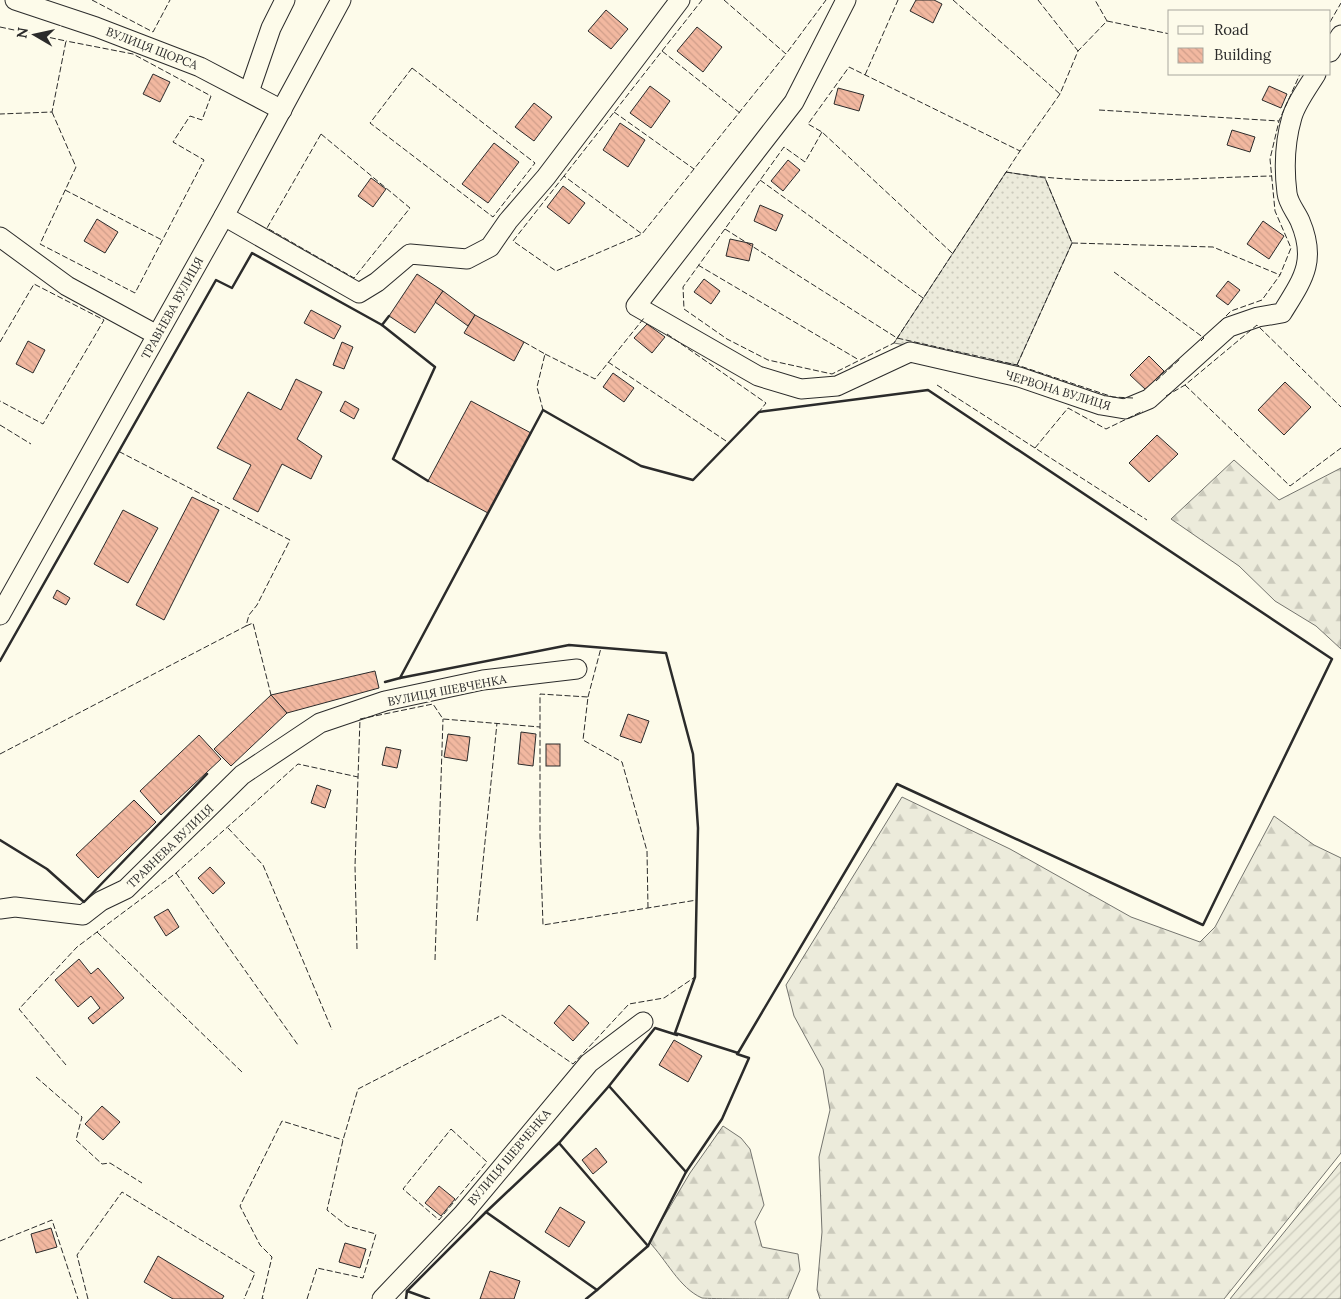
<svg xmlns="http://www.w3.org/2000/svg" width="1341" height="1299" font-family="Lora,serif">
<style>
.grass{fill:url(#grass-dots);stroke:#74746e}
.forest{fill:url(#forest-firs);stroke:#74746e}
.garden{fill:url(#garden-furrows);stroke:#74746e}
.building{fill:url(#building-back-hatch);stroke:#2b2b2b}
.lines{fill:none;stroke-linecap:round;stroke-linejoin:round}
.minor-casing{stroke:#2b2b2b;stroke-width:21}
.minor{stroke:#fdfbea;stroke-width:19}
.fence{stroke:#2b2b2b;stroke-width:1;stroke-dasharray:6 2.5;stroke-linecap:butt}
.wall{stroke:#2b2b2b;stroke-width:2.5}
.labels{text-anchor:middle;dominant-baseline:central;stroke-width:4;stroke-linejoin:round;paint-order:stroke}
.street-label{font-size:12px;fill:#2b2b2b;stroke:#fdfbea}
</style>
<defs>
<pattern id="grass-dots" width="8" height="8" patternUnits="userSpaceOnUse" patternTransform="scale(1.25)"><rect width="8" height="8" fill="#ecebdb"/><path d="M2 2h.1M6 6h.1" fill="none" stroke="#cbcabc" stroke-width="1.8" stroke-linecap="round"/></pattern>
<pattern id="forest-firs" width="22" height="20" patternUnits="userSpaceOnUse" patternTransform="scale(1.25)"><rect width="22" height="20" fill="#ecebdb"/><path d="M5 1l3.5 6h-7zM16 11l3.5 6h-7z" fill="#cbcabc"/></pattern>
<pattern id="garden-furrows" width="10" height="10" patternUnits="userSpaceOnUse" patternTransform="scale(1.25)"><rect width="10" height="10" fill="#ecebdb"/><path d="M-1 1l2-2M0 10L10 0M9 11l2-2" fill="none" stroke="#cbcabc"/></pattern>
<pattern id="building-back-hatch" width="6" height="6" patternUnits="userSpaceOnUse" patternTransform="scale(1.25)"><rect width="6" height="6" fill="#f2b8a0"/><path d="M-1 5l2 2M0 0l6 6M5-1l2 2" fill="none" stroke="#d09e8a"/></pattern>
</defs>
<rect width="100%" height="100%" fill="#fdfbea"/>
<polygon class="grass" points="1006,172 1045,178 1072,243 1017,365 894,343"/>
<g class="forest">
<polygon points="1234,460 1279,500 1341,468 1341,649 1316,626 1275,601 1239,566 1171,519"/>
<polygon points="902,797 1010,849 1131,917 1200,942 1215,927 1274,816 1314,845 1341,858 1341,1153 1224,1299 820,1299 817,1290 822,1232 819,1157 830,1110 823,1069 794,1016 786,985"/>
<path d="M 723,1126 L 741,1138 L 750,1149 L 764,1205 L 755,1222 L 762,1247 L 798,1254 L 800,1270 L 788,1299 C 774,1299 710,1299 702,1298 C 679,1288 666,1259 649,1242 L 690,1173 Z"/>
</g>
<polygon class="garden" points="1341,1162 1341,1299 1230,1299"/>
<g class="building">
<polygon points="916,0 934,0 942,4 933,23 910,11"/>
<polygon points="606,10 628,29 611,49 588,31"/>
<polygon points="697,27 722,47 703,72 677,51"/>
<polygon points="153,74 170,82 160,102 143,94"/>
<polygon points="650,86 670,101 651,128 630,113"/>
<polygon points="1269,86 1287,94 1281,108 1262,100"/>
<polygon points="838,88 864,95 859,111 834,104"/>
<polygon points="534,103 552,117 534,141 515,127"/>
<polygon points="620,123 645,140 628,167 603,150"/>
<polygon points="1232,130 1255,137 1250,152 1227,145"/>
<polygon points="494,143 519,162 488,203 462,184"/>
<polygon points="788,160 800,170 783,191 771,181"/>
<polygon points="371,178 386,189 373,207 358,196"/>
<polygon points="563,186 585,203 569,224 547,207"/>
<polygon points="760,205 783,215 776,231 754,221"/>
<polygon points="97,219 118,232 105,253 84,241"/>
<polygon points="1263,221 1284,236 1269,259 1247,244"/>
<polygon points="730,239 753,244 749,261 726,256"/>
<polygon points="417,274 443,291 415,333 389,316"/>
<polygon points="704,279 720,291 711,304 694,292"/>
<polygon points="1228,281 1240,290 1228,305 1216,296"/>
<polygon points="443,291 475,315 468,326 435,302"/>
<polygon points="311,310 341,326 334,339 304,323"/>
<polygon points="475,315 524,342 514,361 464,333"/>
<polygon points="647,324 665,337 652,353 634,338"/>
<polygon points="28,341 45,350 33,373 16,364"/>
<polygon points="342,342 353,347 344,369 333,365"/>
<polygon points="1149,356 1164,371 1146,390 1130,375"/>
<polygon points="613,373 634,388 624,402 603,387"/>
<polygon points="296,379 322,392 297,439 322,456 311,479 282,464 258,512 233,499 251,465 217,448 248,392 281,410"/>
<polygon points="1285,382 1311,407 1284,435 1258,410"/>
<polygon points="345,401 359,409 354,419 340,411"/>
<polygon points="471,401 531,433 488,513 428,481"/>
<polygon points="1157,435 1178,454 1149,482 1129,463"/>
<polygon points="192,497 219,510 164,620 136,605"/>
<polygon points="123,510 158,528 128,583 94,564"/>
<polygon points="57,590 70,598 66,605 53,598"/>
<polygon points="375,671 379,688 287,713 271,695"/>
<polygon points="271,695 287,713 231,766 214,749"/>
<polygon points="628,714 649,721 641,743 620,736"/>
<polygon points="521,732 536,734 533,766 518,764"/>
<polygon points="448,734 470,737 467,761 444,757"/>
<polygon points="199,735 221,759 161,815 140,791"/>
<rect x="546" y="744" width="14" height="22"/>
<polygon points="386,747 401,750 397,768 382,765"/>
<polygon points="317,785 331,790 325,808 311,803"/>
<polygon points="134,800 156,822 98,878 76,855"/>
<polygon points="210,867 225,883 213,894 198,878"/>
<polygon points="168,909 179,927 166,936 154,917"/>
<polygon points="79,959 91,974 98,968 124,998 93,1024 88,1018 100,1008 91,996 78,1007 55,980"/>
<polygon points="569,1005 589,1023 573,1041 554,1023"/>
<polygon points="674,1040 702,1056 688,1082 659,1065"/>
<polygon points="102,1106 120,1122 103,1140 85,1124"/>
<polygon points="596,1148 607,1162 593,1174 582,1160"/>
<polygon points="439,1186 455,1199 441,1216 425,1203"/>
<polygon points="560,1207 585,1222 569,1247 545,1232"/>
<polygon points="51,1228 57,1247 36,1253 31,1234"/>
<polygon points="345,1243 366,1249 360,1268 339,1262"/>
<polygon points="158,1256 224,1296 222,1299 173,1299 144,1282"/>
<polygon points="490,1271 520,1281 514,1299 480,1299"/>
</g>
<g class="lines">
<defs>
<g id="minor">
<polyline points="15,0 96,27 200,67 282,110"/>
<path d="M 846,0 L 794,102 L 636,306 L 758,376 L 801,389 L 837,386 L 910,352 L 1019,377 L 1101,405 L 1125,409 L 1149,399 L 1229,327 L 1258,317 L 1282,313 C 1303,279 1317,261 1300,221 C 1296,212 1288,203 1287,193 C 1284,169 1285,141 1292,117 C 1296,103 1308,87 1316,74"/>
<polyline points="1330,52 1341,35"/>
<polyline points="249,92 271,28 285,0"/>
<polyline points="224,216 359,293 377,282 410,254 467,259 490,247 508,221 546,177 680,0"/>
<polyline points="0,237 67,286 157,335"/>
<polyline points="0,615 224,216 341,0"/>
<polyline points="0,909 15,907 83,915 101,901 126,889 242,775 320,723 385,701 483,680 577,669"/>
<polyline points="382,1299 463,1214 589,1063 643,1022"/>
</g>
</defs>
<use href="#minor" class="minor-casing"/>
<use href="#minor" class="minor"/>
<g class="fence">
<polyline points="92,0 153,32 170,0"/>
<polyline points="724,0 786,54 826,0"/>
<polyline points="953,0 1060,94"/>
<polyline points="1038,0 1078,51"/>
<polyline points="1107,21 1170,34"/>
<polyline points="1330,22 1341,3"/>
<polyline points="0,27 66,41 52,112 0,114"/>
<polyline points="662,51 702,0"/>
<polygon points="412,68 535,163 493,217 370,123"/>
<polyline points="865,75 898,0"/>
<polyline points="1099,110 1279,121"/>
<polyline points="52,112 76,167 40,244 135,293 204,160 173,142 190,116 202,120 211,96 133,54 66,41"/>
<polyline points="614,112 694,169"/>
<polyline points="740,113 662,51 564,176 642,234 786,54"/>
<polyline points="822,132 805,162 784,147 683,287 684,309 727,339 768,360 832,374 894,343 1020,151"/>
<polygon points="321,134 410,208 354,278 267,228"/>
<path d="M 1006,172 C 1093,187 1183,178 1272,176"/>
<polyline points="564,176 513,241 556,271 642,234"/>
<polyline points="760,180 923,298"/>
<polyline points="65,190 162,240"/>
<polyline points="725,229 897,338 1017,365 1113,397 1133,398"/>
<polyline points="1072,243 1213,247 1280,275"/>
<polyline points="952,253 822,132 808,124 849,67 1020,151 1060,94 1078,51 1107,21 1095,0"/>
<polyline points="698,265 859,360"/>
<polyline points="1114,272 1204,338 1201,341"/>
<polyline points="1220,322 1231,311 1262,300 1280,275 1291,248 1275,211 1270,159 1279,121 1300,74"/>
<polyline points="667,334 766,403 759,412"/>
<polyline points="0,342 34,284 104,320 43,424 0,401"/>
<polyline points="524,342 545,354 537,387 543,410"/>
<polyline points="545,354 595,379 644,318"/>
<polyline points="608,362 729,443"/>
<polyline points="1017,365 1072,243 1045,178"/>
<polyline points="1156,381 1180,359"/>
<polyline points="937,385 1147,520"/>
<polyline points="1185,385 1290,486 1341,448"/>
<polyline points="1166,396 1185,385 1257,325 1341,407"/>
<polyline points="0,425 31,444"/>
<polyline points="1035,448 1068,408 1106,429 1143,411"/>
<polyline points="246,626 253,623 271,695"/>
<polyline points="588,697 601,648"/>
<polyline points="0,754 246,626 249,615 257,605 290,540 118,451"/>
<polyline points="228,828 263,865 332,1030"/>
<polyline points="176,873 298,1045"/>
<polyline points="648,908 647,851 622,762 583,740 588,697 540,694 540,836 543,925 697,900"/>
<polyline points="477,921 497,723"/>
<polyline points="97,932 243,1073"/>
<polyline points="357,949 355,866 360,719 433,704 443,719 540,727"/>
<polyline points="435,960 443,719"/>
<polyline points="66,1065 19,1009 77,947 176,873 298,764 358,777"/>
<polyline points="36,1077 82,1117 76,1140 102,1164 110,1163 142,1183"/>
<polygon points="451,1129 487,1162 439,1220 403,1189"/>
<polyline points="0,1241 52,1220 78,1299"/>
<polyline points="88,1299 77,1255 122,1192 255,1273 244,1299"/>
<polyline points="264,1299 262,1299 272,1257 260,1245 240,1206 282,1121 343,1140"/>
<polyline points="307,1299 317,1268 363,1278 376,1234 347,1226 327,1210 343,1140 358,1089 502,1015 573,1064 629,1004 664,998 695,977"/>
</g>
<g class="wall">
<polyline points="382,325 389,316"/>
<polygon points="928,390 1332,659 1203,925 897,784 738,1053 675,1033 695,977 698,828 693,754 666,653 569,645 400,678 543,410 641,466 693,480 759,412"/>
<polyline points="0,661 216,280 232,288 252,253 382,325 435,367 393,459 428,481"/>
<polyline points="385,682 400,678"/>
<polyline points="0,840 47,869 84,902 207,774"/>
<polyline points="609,1086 655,1028 677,1035"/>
<polyline points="559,1143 609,1086 686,1172 648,1246"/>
<polyline points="686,1172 722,1119 749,1058 737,1054"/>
<polyline points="486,1212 559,1143 648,1246 597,1290"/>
<polyline points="406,1299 407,1291"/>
<polyline points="429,1299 407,1291 486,1212 597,1290 586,1299"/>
</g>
</g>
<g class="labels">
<g class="street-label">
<text transform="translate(152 48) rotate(21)">ВУЛИЦЯ ЩОРСА</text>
<text transform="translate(172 308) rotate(-61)">ТРАВНЕВА ВУЛИЦЯ</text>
<text transform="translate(1058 390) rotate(17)">ЧЕРВОНА ВУЛИЦЯ</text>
<text transform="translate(447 690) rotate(-11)">ВУЛИЦЯ ШЕВЧЕНКА</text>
<text transform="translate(170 846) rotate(-44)">ТРАВНЕВА ВУЛИЦЯ</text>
<text transform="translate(509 1157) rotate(-50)">ВУЛИЦЯ ШЕВЧЕНКА</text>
</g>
</g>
<rect x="1168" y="10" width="162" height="65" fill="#fdfbea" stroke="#a9a89e"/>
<rect x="1178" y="26" width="25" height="8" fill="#fdfbea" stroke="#a9a89e"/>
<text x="1214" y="35" font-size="15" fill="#2b2b2b">Road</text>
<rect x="1178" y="48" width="25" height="15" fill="url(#building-back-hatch)" stroke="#a9a89e"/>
<text x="1214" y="60" font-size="15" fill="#2b2b2b">Building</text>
<g transform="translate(35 35) rotate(279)" stroke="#fdfbea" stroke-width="4" paint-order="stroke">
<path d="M0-4L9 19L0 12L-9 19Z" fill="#2b2b2b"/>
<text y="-8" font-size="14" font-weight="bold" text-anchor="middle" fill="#2b2b2b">N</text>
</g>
</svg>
